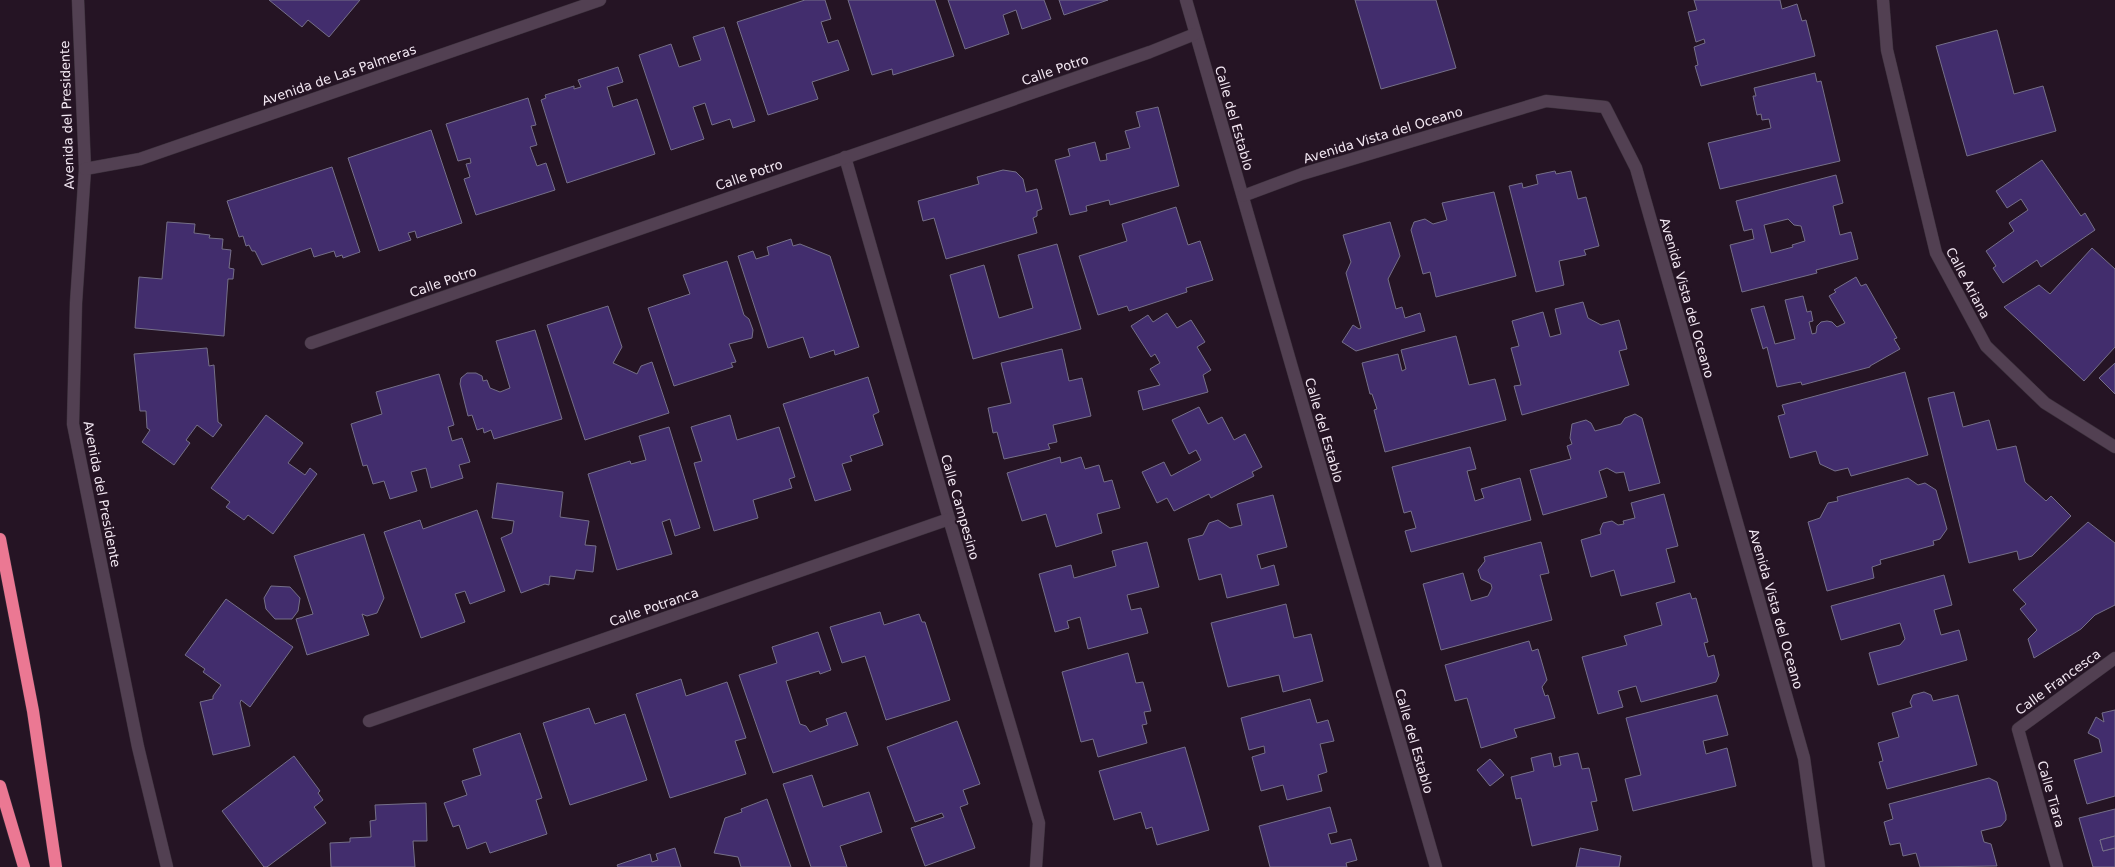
<svg xmlns="http://www.w3.org/2000/svg" width="2115" height="867" font-family="'DejaVu Sans',sans-serif">
<style>
.building{fill:#422d6d;stroke:#756f88;fill-rule:evenodd}
.lines{fill:none;stroke-linecap:round;stroke-linejoin:round}
.minor-casing{stroke:#3b303b;stroke-width:13}
.tertiary-casing{stroke:#3b303b;stroke-width:13}
.motorway-casing{stroke:#3b303b;stroke-width:13}
.minor{stroke:#524052;stroke-width:12}
.tertiary{stroke:#524052;stroke-width:12}
.motorway{stroke:#eb7893;stroke-width:12}
.labels{text-anchor:middle;dominant-baseline:central;stroke-width:4;stroke-linejoin:round;paint-order:stroke}
.street-label{font-size:13px;fill:#f3e8f3;stroke:#251424}
</style>
<rect width="100%" height="100%" fill="#251424"/>
<g class="building">
<polygon points="269,0 360,0 329,37 308,20 302,27"/>
<polygon points="805,0 825,0 831,19 821,22 828,43 838,40 849,70 812,82 818,99 768,115 737,22"/>
<polygon points="848,0 935,0 954,56 893,75 892,69 872,75"/>
<polygon points="948,0 1044,0 1051,19 1022,29 1016,10 1003,15 1009,34 965,49"/>
<polygon points="1059,0 1108,0 1064,15"/>
<polygon points="1355,0 1436,0 1456,68 1381,89"/>
<polygon points="1694,0 1780,0 1782,9 1797,4 1802,21 1806,20 1815,56 1701,86 1695,66 1698,65 1694,47 1705,43 1704,39 1696,42 1688,12 1697,10"/>
<polygon points="724,27 755,121 733,128 730,119 712,125 705,103 693,107 704,139 671,150 639,55 671,44 679,67 701,60 693,37"/>
<polygon points="1997,30 2014,94 2043,86 2056,131 1967,156 1936,46"/>
<polygon points="618,67 623,82 607,87 613,107 637,99 655,154 567,183 541,100 546,98 545,95 574,86 574,89 581,87 578,80"/>
<polygon points="1815,73 1817,82 1821,81 1840,161 1720,189 1708,143 1771,128 1769,119 1762,120 1761,114 1757,115 1753,96 1756,96 1754,88"/>
<polygon points="528,98 536,125 531,126 537,145 530,147 537,166 546,163 555,190 476,215 464,179 470,177 466,164 471,163 470,158 458,161 446,124"/>
<polygon points="1158,107 1179,186 1110,205 1109,200 1086,206 1087,211 1070,215 1055,160 1070,156 1068,149 1095,142 1100,161 1107,160 1106,154 1130,148 1125,131 1140,127 1136,112"/>
<polygon points="431,130 462,223 417,238 415,231 408,233 411,240 379,251 348,158"/>
<polygon points="2042,160 2081,216 2085,213 2095,230 2041,267 2037,260 2003,283 1993,268 1996,266 1986,251 2014,231 2009,223 2028,210 2021,199 2007,208 1996,191"/>
<polygon points="332,167 360,252 343,258 342,255 336,257 334,251 314,257 311,248 262,265 255,251 252,251 249,245 246,246 243,236 239,237 227,201"/>
<polygon points="1003,170 1016,172 1023,179 1026,192 1037,189 1042,209 1037,211 1037,216 1033,218 1037,233 946,259 934,218 923,221 918,201 979,184 977,177"/>
<polygon points="1555,171 1556,174 1571,171 1578,199 1586,197 1599,246 1584,250 1586,255 1559,261 1564,285 1536,292 1509,186 1522,183 1523,188 1538,184 1536,175"/>
<path d="M 1836,175 L 1843,203 L 1833,206 L 1840,235 L 1851,232 L 1858,259 L 1816,270 L 1817,273 L 1742,292 L 1730,245 L 1754,239 L 1752,229 L 1744,231 L 1736,201 ZM 1788,219 L 1794,225 L 1801,226 L 1805,241 L 1792,245 L 1793,247 L 1771,253 L 1764,225 Z"/>
<polygon points="1494,192 1516,276 1436,297 1430,272 1423,274 1411,230 1414,222 1425,219 1433,224 1447,220 1442,203"/>
<polygon points="1176,207 1188,245 1200,241 1213,280 1186,288 1187,292 1129,311 1127,306 1098,315 1079,256 1127,241 1122,224"/>
<polygon points="167,222 195,224 194,233 210,235 209,238 223,239 222,249 231,250 229,268 234,269 233,279 228,279 224,336 135,328 139,277 162,279"/>
<polygon points="1390,222 1400,256 1388,279 1396,309 1402,307 1405,318 1420,313 1425,331 1356,351 1342,342 1353,325 1359,329 1361,328 1346,273 1351,262 1343,235"/>
<polygon points="791,239 793,246 800,244 830,256 859,347 835,355 834,350 810,358 803,337 768,348 738,256 753,251 756,259 769,255 767,247"/>
<polygon points="1057,244 1081,329 973,359 950,275 984,265 999,318 1033,308 1018,255"/>
<polygon points="2092,248 2115,269 2115,347 2084,381 2004,307 2039,285 2050,294"/>
<polygon points="727,261 744,315 749,319 753,330 752,338 729,344 736,362 731,363 733,367 674,386 648,308 690,294 683,275"/>
<polygon points="1856,277 1861,286 1866,284 1897,338 1894,339 1900,349 1870,366 1870,367 1802,385 1801,382 1777,387 1767,347 1763,349 1751,309 1764,306 1775,344 1795,339 1785,300 1803,296 1807,312 1811,311 1813,321 1809,322 1812,334 1816,333 1817,326 1821,322 1827,321 1832,322 1837,327 1845,323 1829,296 1836,292 1834,290"/>
<polygon points="1583,302 1588,318 1601,325 1619,320 1627,349 1619,351 1629,385 1522,415 1514,386 1521,385 1511,348 1519,346 1512,321 1543,312 1550,337 1561,334 1555,309"/>
<polygon points="608,306 622,347 613,363 637,374 641,366 652,362 669,413 585,440 547,325"/>
<polygon points="1167,313 1177,328 1191,320 1205,342 1197,347 1211,370 1203,375 1208,392 1143,410 1138,391 1160,385 1150,369 1160,363 1155,354 1151,357 1131,326 1148,315 1153,322"/>
<polygon points="535,330 562,419 494,439 491,430 484,433 483,428 477,430 472,415 468,416 460,384 461,378 467,373 476,373 482,376 483,381 487,380 490,388 500,392 510,388 496,341"/>
<polygon points="1456,336 1469,385 1495,379 1506,420 1385,452 1374,410 1377,409 1372,394 1370,394 1362,363 1398,354 1402,371 1406,369 1401,350"/>
<polygon points="207,348 209,366 214,365 218,422 222,425 213,437 197,425 186,440 190,443 174,465 142,442 150,430 147,428 146,411 140,411 134,354"/>
<polygon points="1062,349 1069,381 1082,378 1091,416 1053,425 1057,442 1048,444 1050,449 1004,459 997,432 993,433 988,408 1011,403 1001,363"/>
<polygon points="2115,363 2115,394 2099,378"/>
<polygon points="1905,372 1928,455 1851,476 1848,468 1835,471 1820,464 1816,451 1790,458 1778,416 1785,414 1782,405"/>
<polygon points="439,374 454,425 448,427 452,441 462,438 470,462 459,465 463,478 431,488 426,468 411,472 417,491 390,499 384,481 373,484 367,465 363,466 351,424 382,414 376,392"/>
<polygon points="868,377 879,412 873,415 883,445 850,456 852,461 842,464 851,490 815,501 783,404"/>
<polygon points="1954,392 1963,427 1989,420 1997,450 2016,446 2025,482 2046,501 2051,496 2071,516 2032,556 2019,560 2017,551 1969,563 1928,398"/>
<polygon points="1199,407 1208,424 1222,417 1234,440 1245,434 1262,467 1252,472 1254,476 1211,498 1209,494 1174,511 1167,498 1157,503 1142,472 1164,462 1171,476 1201,460 1196,450 1189,454 1172,420"/>
<polygon points="1635,414 1642,418 1660,483 1629,491 1624,472 1616,473 1607,468 1599,471 1607,497 1543,515 1530,470 1571,459 1567,446 1572,444 1570,438 1572,424 1586,420 1591,423 1595,431 1621,424 1625,418"/>
<polygon points="266,415 303,443 288,463 305,475 310,468 317,474 273,534 248,515 244,520 226,507 230,502 211,488"/>
<polygon points="730,415 737,440 779,427 795,477 789,479 792,488 753,500 758,518 714,531 694,463 702,461 691,427"/>
<polygon points="669,427 700,528 675,536 670,519 662,522 672,554 617,570 588,474 630,461 631,464 646,460 639,436"/>
<polygon points="1470,447 1476,469 1467,471 1475,501 1484,498 1481,489 1520,478 1531,520 1411,552 1405,531 1416,528 1411,511 1404,513 1392,467"/>
<polygon points="1060,457 1061,463 1081,457 1085,469 1099,465 1104,482 1112,480 1120,508 1097,514 1102,533 1056,547 1046,514 1022,521 1007,473"/>
<polygon points="1908,478 1918,485 1925,483 1936,490 1947,529 1940,539 1933,541 1934,545 1880,560 1881,564 1872,567 1874,578 1827,591 1808,522 1820,518 1828,503 1838,501 1837,497"/>
<polygon points="497,483 563,492 560,517 589,521 585,545 596,546 593,572 576,570 574,579 550,576 549,585 545,584 521,593 501,538 512,533 514,521 492,518"/>
<polygon points="1664,494 1678,546 1666,549 1675,582 1621,596 1614,570 1591,577 1581,540 1601,534 1600,530 1603,523 1612,521 1618,525 1624,524 1623,521 1635,518 1631,503"/>
<polygon points="1273,495 1287,547 1257,555 1261,569 1274,565 1279,585 1227,598 1221,574 1199,580 1188,539 1203,535 1209,523 1218,520 1230,528 1242,525 1237,504"/>
<polygon points="477,510 505,591 470,604 465,591 455,594 465,622 421,638 384,532 420,520 423,529"/>
<polygon points="2088,522 2115,543 2115,605 2095,615 2081,629 2034,658 2028,639 2037,630 2020,609 2026,604 2013,590"/>
<polygon points="364,534 384,598 377,613 367,616 362,614 369,635 307,655 296,619 313,614 294,556"/>
<polygon points="1147,542 1159,587 1127,595 1131,610 1141,608 1148,633 1088,649 1080,617 1067,621 1069,628 1055,632 1039,574 1071,565 1074,578 1116,566 1112,551"/>
<polygon points="1541,542 1549,573 1540,575 1552,620 1441,650 1423,584 1463,573 1471,601 1488,596 1492,588 1491,584 1481,579 1478,570 1485,561 1484,557"/>
<polygon points="1944,575 1952,605 1934,610 1941,635 1959,630 1967,660 1878,685 1869,653 1900,645 1905,639 1900,623 1841,640 1831,606"/>
<polygon points="271,586 290,587 300,598 298,611 292,619 275,619 266,609 264,598"/>
<polygon points="1690,593 1692,599 1696,598 1708,642 1704,643 1708,657 1714,655 1719,675 1716,682 1641,702 1636,686 1618,691 1623,707 1598,714 1582,657 1627,645 1624,636 1662,625 1656,603"/>
<polygon points="226,599 293,647 250,707 241,700 240,703 250,746 213,755 200,702 213,699 213,696 221,685 203,672 205,669 185,655"/>
<polygon points="1286,604 1294,638 1311,634 1323,681 1283,692 1279,675 1228,687 1211,623"/>
<polygon points="880,612 884,625 919,614 922,622 925,622 950,700 886,720 865,656 842,663 830,627"/>
<polygon points="818,632 831,670 820,674 819,671 786,681 800,724 806,726 810,732 828,725 826,719 846,712 858,745 773,773 739,675 777,663 772,647"/>
<polygon points="1529,641 1532,651 1538,649 1547,680 1542,687 1545,696 1548,695 1555,718 1514,729 1517,737 1481,748 1467,698 1455,701 1445,665"/>
<polygon points="1128,653 1136,683 1143,682 1151,711 1144,712 1147,724 1142,725 1147,743 1098,757 1093,739 1081,742 1062,672"/>
<polygon points="681,679 686,696 727,682 746,738 735,741 746,774 670,798 636,694"/>
<polygon points="1924,692 1931,695 1933,701 1958,695 1977,765 1887,789 1879,762 1883,761 1878,743 1899,737 1892,713 1912,707 1910,702 1913,695"/>
<polygon points="1717,695 1728,735 1703,741 1706,754 1727,748 1736,786 1633,811 1625,779 1641,775 1626,718"/>
<polygon points="1310,699 1317,723 1328,720 1334,741 1320,744 1327,772 1318,775 1322,791 1287,800 1283,785 1261,791 1252,757 1265,753 1264,746 1249,750 1241,718"/>
<polygon points="589,708 595,724 625,714 647,780 570,805 543,723"/>
<polygon points="2115,710 2115,796 2087,804 2074,760 2102,752 2099,739 2088,733 2096,717 2104,722 2102,713"/>
<polygon points="957,721 980,784 963,790 968,804 960,807 975,848 925,866 911,828 944,817 942,813 915,822 887,747"/>
<polygon points="520,733 542,798 536,800 547,834 490,853 486,842 467,849 459,825 453,827 444,803 467,795 462,781 481,775 473,749"/>
<polygon points="1185,747 1209,830 1157,845 1152,827 1146,829 1141,812 1114,820 1099,771"/>
<polygon points="1551,753 1554,767 1561,765 1559,757 1578,753 1582,769 1589,768 1597,801 1591,802 1598,830 1532,846 1521,798 1516,799 1511,777 1534,771 1531,758"/>
<polygon points="294,756 320,791 318,793 323,800 314,807 326,823 267,867 264,867 222,811"/>
<polygon points="1490,759 1504,775 1490,786 1477,770"/>
<polygon points="812,775 823,807 869,792 882,832 840,846 847,867 811,867 783,784"/>
<polygon points="1989,778 1997,782 2006,815 2006,820 2001,826 1981,831 1984,842 1991,844 1997,866 1920,867 1916,853 1903,856 1900,843 1890,845 1884,822 1893,819 1889,804"/>
<polygon points="767,799 791,867 741,867 738,857 714,853 725,818 742,812 741,809"/>
<polygon points="426,803 427,841 413,841 415,867 331,867 330,843 350,842 350,838 371,837 370,821 376,820 375,805"/>
<polygon points="1330,807 1337,832 1328,834 1331,844 1351,839 1357,860 1346,863 1347,867 1270,867 1259,826"/>
<polygon points="2115,809 2115,836 2100,840 2103,851 2115,848 2115,867 2093,867 2079,818"/>
<polygon points="2115,836 2115,848 2103,851 2100,840"/>
<polygon points="675,848 681,867 618,867 617,865 650,854 652,862 658,860 656,854"/>
<polygon points="1580,848 1621,856 1619,867 1576,867"/>
</g>
<g class="lines">
<defs>
<g id="minor">
<polyline points="1186,0 1436,867"/>
<polyline points="1883,0 1887,50 1936,253 1986,346 2045,403 2115,447"/>
<polyline points="845,157 949,519 1039,823 1036,867"/>
<polyline points="1243,196 1302,174 1546,101 1605,107 1636,168 1804,758 1819,867"/>
<polyline points="311,343 1150,52 1195,34"/>
<polyline points="369,721 949,519"/>
<polyline points="2057,867 2018,729 2115,658"/>
</g>
<g id="tertiary">
<polyline points="78,0 85,169 76,303 73,424 138,747 167,867"/>
<polyline points="85,169 140,159 600,0"/>
</g>
<g id="motorway">
<polyline points="0,539 33,711 56,867"/>
<polyline points="0,786 24,867"/>
</g>
</defs>
<use href="#minor" class="minor-casing"/>
<use href="#tertiary" class="tertiary-casing"/>
<use href="#motorway" class="motorway-casing"/>
<use href="#minor" class="minor"/>
<use href="#tertiary" class="tertiary"/>
<use href="#motorway" class="motorway"/>
</g>
<g class="labels">
<g class="street-label">
<text transform="translate(1055 70) rotate(-19)">Calle Potro</text>
<text transform="translate(339 75) rotate(-19)">Avenida de Las Palmeras</text>
<text transform="translate(67 115) rotate(-92)">Avenida del Presidente</text>
<text transform="translate(1234 118) rotate(74)">Calle del Establo</text>
<text transform="translate(1383 135) rotate(-17)">Avenida Vista del Oceano</text>
<text transform="translate(749 175) rotate(-19)">Calle Potro</text>
<text transform="translate(443 282) rotate(-19)">Calle Potro</text>
<text transform="translate(1968 283) rotate(62)">Calle Ariana</text>
<text transform="translate(1687 298) rotate(74)">Avenida Vista del Oceano</text>
<text transform="translate(1324 430) rotate(74)">Calle del Establo</text>
<text transform="translate(102 494) rotate(79)">Avenida del Presidente</text>
<text transform="translate(960 507) rotate(74)">Calle Campesino</text>
<text transform="translate(654 607) rotate(-19)">Calle Potranca</text>
<text transform="translate(1776 609) rotate(74)">Avenida Vista del Oceano</text>
<text transform="translate(2058 682) rotate(-36)">Calle Francesca</text>
<text transform="translate(1414 741) rotate(74)">Calle del Establo</text>
<text transform="translate(2051 794) rotate(74)">Calle Tiara</text>
</g>
</g>
</svg>
